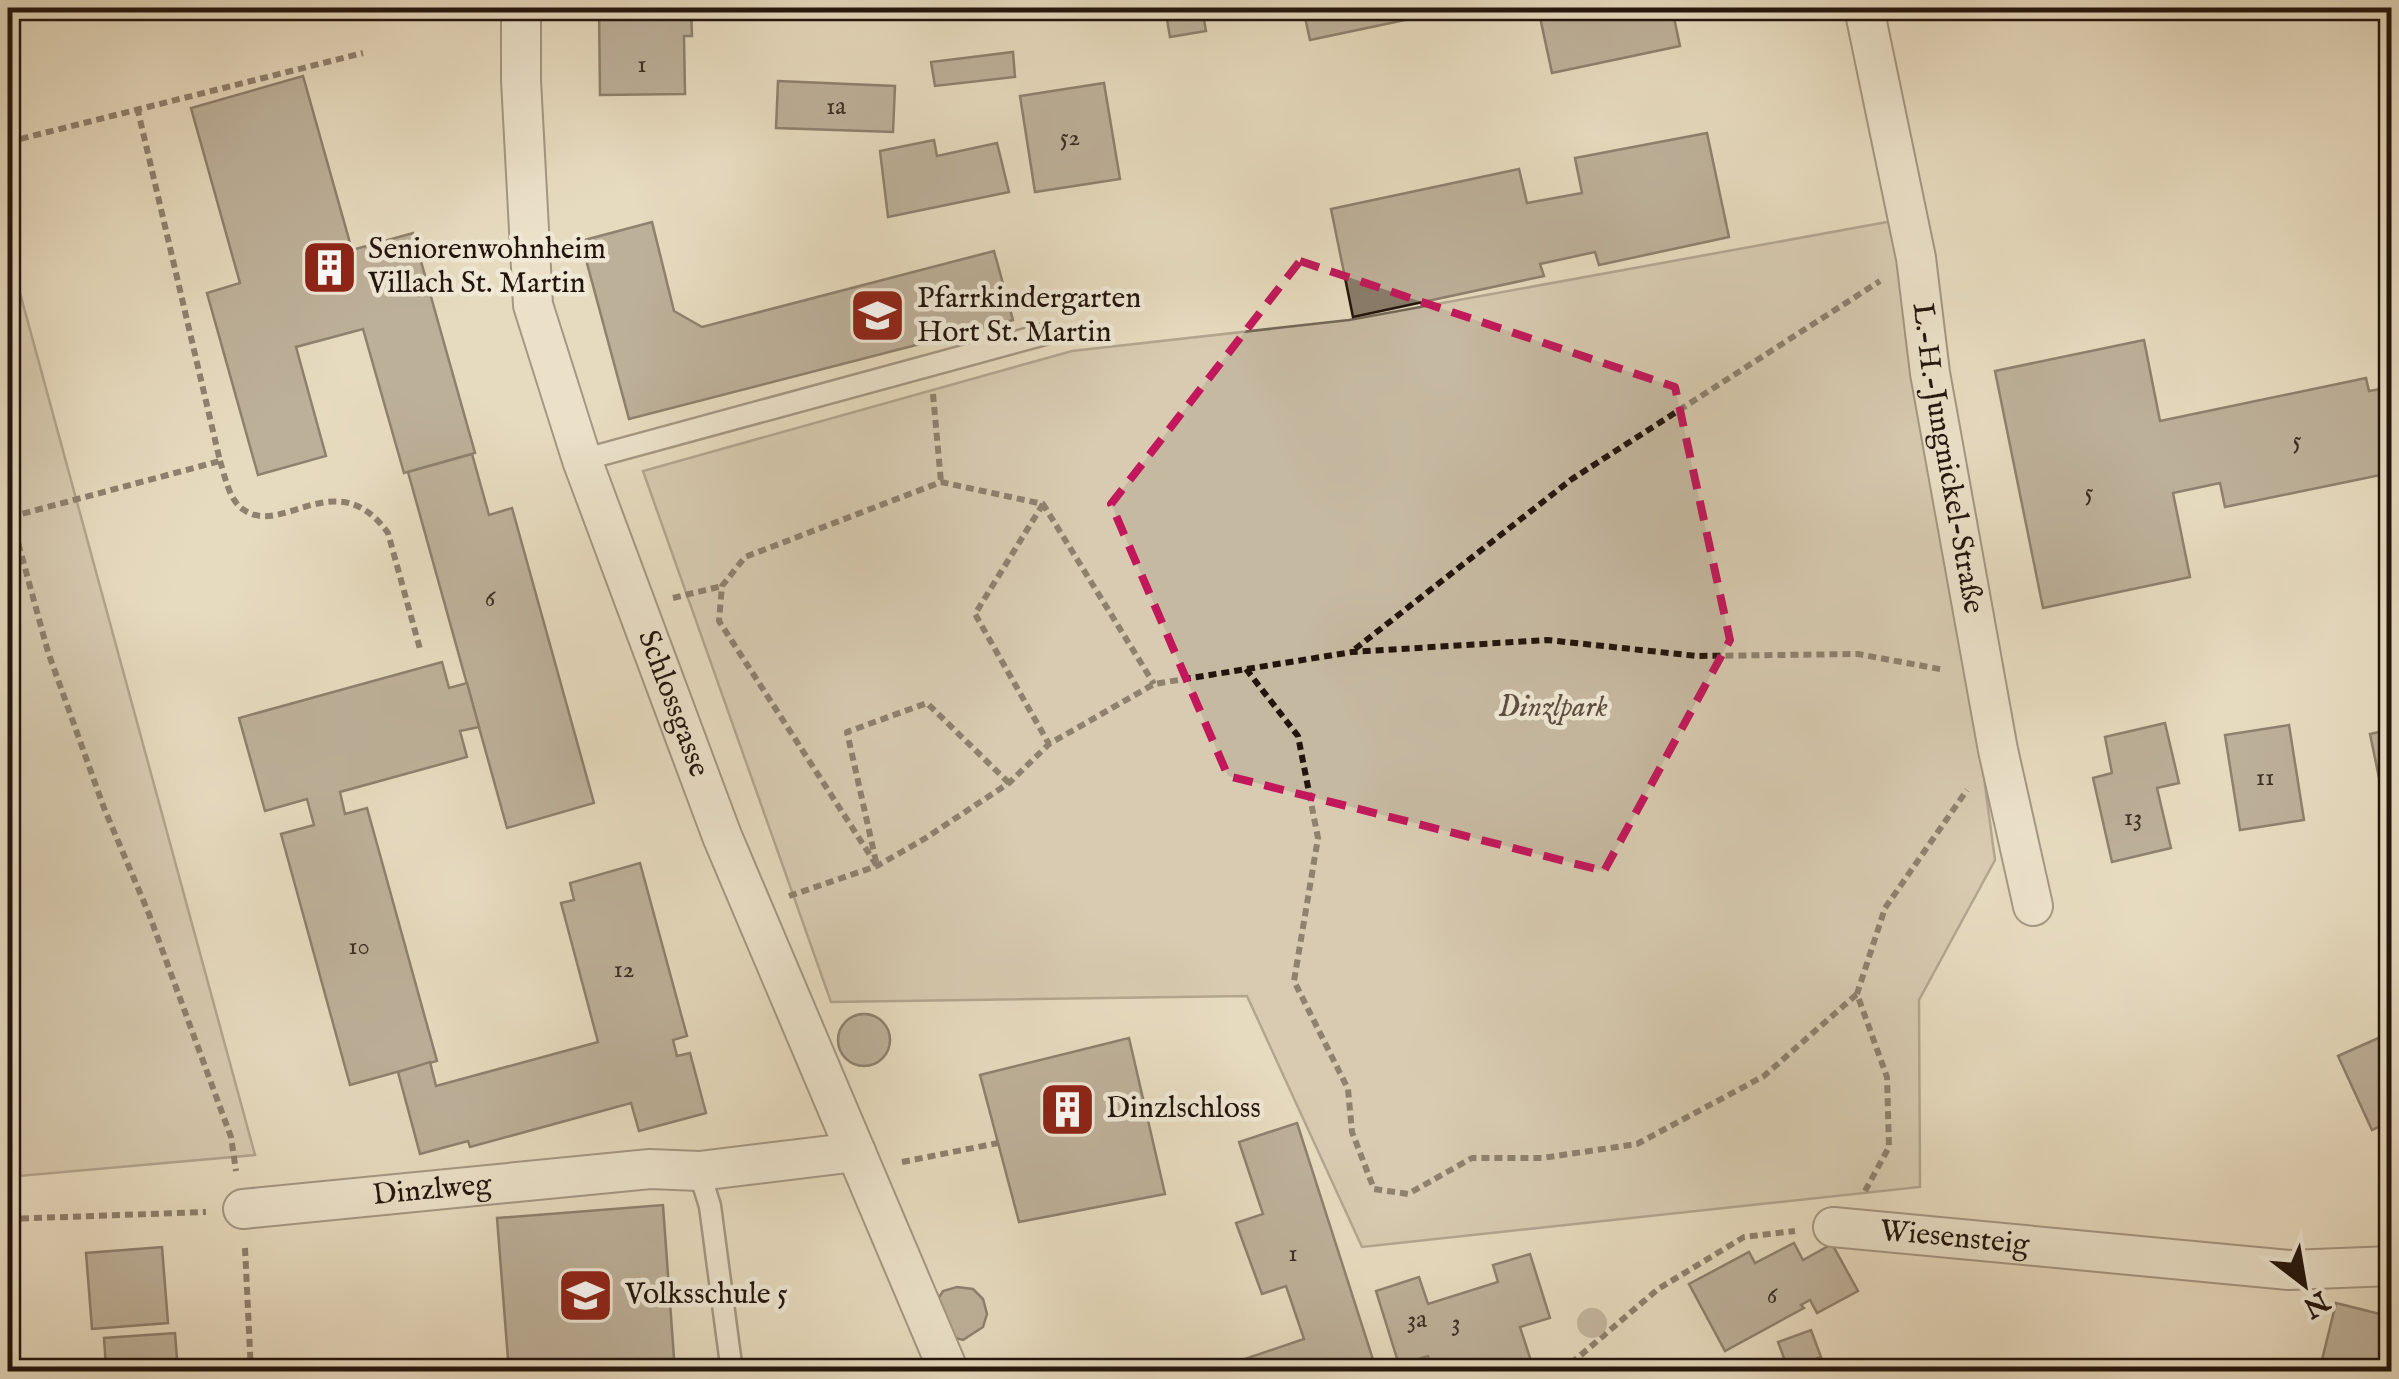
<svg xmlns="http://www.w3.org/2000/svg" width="2399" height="1379" font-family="'IM FELL English',serif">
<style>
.green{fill:#c6b9a1;stroke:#746757;stroke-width:2.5}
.building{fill:#897c6a;stroke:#23150d;stroke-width:2.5}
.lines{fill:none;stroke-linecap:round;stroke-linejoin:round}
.lane-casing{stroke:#54463a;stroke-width:25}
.street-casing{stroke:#54463a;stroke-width:42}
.path{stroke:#23150d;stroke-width:6;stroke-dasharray:8 5;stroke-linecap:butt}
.lane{stroke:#efe8d5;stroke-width:20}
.street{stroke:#efe8d5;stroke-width:38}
.tree{fill:#9b8d7a}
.marked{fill:none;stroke:#c2185b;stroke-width:8;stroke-dasharray:20 12;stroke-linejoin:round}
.labels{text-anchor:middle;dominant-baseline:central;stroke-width:9;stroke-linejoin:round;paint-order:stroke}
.number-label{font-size:25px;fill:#3c2f24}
.poi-label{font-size:30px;fill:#23150d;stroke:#efe8d5;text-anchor:start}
.street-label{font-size:30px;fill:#23150d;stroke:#efe8d5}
.park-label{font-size:30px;font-style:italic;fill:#5c4e41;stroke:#efe8d5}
</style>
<rect width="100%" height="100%" fill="#e7dbbf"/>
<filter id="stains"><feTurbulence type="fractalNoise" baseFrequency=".002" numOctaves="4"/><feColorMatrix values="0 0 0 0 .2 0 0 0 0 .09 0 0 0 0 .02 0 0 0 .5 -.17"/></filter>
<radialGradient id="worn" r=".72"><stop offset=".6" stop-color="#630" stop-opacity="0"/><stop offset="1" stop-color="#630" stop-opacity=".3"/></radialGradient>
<g class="green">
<polygon points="1909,218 1995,860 1919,1000 1920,1187 1362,1247 1247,996 831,1002 643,471 1072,351 1349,320"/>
<polygon points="8,249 255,1155 8,1177"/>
</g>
<g class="building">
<polygon points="599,8 691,8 692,36 684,36 685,94 600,95"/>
<polygon points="1165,8 1202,8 1206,31 1170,37"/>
<polygon points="1303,8 1462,8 1310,40"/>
<polygon points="1538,8 1672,8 1680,46 1552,73"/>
<polygon points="1013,52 1015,77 935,86 931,62"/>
<polygon points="303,76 352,250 413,233 475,453 404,473 363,329 296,347 326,456 258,475 207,293 240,283 191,108"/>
<polygon points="778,81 895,86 893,132 776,128"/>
<polygon points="1104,83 1120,179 1035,192 1020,96"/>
<polygon points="1707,133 1729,237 1599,265 1595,252 1540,264 1544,276 1353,317 1331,209 1519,169 1527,203 1582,193 1575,158"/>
<polygon points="934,140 937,156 997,143 1009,192 888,217 880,151"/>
<polygon points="652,222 674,311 702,327 994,251 1013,320 629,419 581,241"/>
<polygon points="2144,340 2160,421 2366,378 2369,391 2392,387 2392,454 2387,455 2390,473 2225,507 2220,483 2173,493 2190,577 2043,608 1995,371"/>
<polygon points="472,454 489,515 512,508 594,803 507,828 408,472"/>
<polygon points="442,662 449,688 467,683 479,727 460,731 467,757 340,792 345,814 367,808 437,1061 350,1085 281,834 314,825 307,799 265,811 239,718"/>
<polygon points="2165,723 2179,783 2157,788 2171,848 2112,862 2093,778 2112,773 2105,737"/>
<polygon points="2289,725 2304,820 2240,830 2225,735"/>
<polygon points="2392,729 2392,841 2370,734"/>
<polygon points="640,863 687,1036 673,1040 677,1056 690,1053 706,1113 639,1131 631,1103 470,1147 468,1141 420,1154 398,1072 430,1062 436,1086 598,1042 561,903 574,900 570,883"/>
<circle cx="864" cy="1040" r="26"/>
<polygon points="2392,1032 2392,1121 2372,1130 2338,1056"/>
<polygon points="1129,1038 1165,1194 1019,1222 980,1075"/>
<polygon points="1297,1123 1377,1372 1229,1372 1227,1365 1304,1339 1286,1286 1262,1294 1236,1223 1263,1214 1239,1142"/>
<polygon points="663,1205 675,1372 509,1372 497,1218"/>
<polygon points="1794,1243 1803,1260 1832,1244 1858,1291 1817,1313 1810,1300 1801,1305 1804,1308 1725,1351 1689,1284 1749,1252 1755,1263"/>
<polygon points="162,1247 168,1323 92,1329 86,1253"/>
<polygon points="1530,1254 1550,1318 1520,1327 1532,1364 1508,1372 1433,1372 1428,1356 1399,1365 1376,1291 1419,1277 1428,1304 1498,1282 1493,1265"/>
<polygon points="957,1287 973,1289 983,1299 987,1314 983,1327 963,1340 944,1335 936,1302 943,1291"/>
<polygon points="2336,1303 2392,1317 2392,1372 2319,1372"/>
<polygon points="1811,1330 1821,1357 1788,1369 1778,1342"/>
<polygon points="175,1333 178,1372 65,1372 106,1368 104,1338"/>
</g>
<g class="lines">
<defs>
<g id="lane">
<polyline points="582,460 1045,334"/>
<polyline points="699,1171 710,1206 732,1372"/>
</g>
<g id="street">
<path id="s1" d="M 521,8 L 521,80 L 533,305 L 582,460 L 722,836 L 949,1372"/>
<path id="s2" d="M 1864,8 L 1916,258 L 1930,373 L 1998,750 L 2033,906"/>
<path id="s3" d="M 243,1209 L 650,1169 L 699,1171 L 856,1152"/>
<path id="s4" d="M 1833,1227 L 2289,1270 L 2392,1266"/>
</g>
</defs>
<use href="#lane" class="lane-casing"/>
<use href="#street" class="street-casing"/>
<g class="path">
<polyline points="8,10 20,8"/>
<polyline points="8,142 363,53"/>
<polyline points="933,394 941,482"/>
<path d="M 220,461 C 225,476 229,501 244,510 C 283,537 337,462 388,533 L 420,649"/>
<polyline points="1043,504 975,614 1049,744"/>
<polyline points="8,506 48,652 104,808 149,914 231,1137 236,1171"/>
<polyline points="10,517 220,461 138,111"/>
<polyline points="673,598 722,586"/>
<polyline points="1355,649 1572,479 1880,281"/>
<polyline points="1246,669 1298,736 1318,838 1294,981 1348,1089 1352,1132 1374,1189 1408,1194 1472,1158 1542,1158 1637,1144 1764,1076 1857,994"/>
<polyline points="1009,783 927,703 847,732 877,866 719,621 722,586 745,557 941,482 1043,504 1154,684"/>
<polyline points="789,896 877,866 924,839 1009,783 1049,744 1154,684 1352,652 1547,640 1697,656 1858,654 1945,670"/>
<polyline points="902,1162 998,1143"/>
<polyline points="1865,1191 1889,1147 1887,1077 1857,994 1885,908 1967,790"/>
<polyline points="8,1219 206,1212"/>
<polyline points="245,1248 251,1372"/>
<polyline points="1561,1372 1658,1289 1744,1237 1795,1231"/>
</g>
<use href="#lane" class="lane"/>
<use href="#street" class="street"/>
</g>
<circle class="tree" cx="1592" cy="1323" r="15"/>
<path d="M0 0H2399V1379H0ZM 1300,261 L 1675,387 L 1730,640 L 1604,871 L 1228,776 L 1111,504 Z" fill="#e7dbbf" fill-opacity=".55" fill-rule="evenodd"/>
<path class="marked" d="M 1300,261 L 1675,387 L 1730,640 L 1604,871 L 1228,776 L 1111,504 Z"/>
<defs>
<symbol id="building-square" viewBox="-11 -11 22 22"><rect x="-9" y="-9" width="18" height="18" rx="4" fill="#8f2418" stroke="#efe8d5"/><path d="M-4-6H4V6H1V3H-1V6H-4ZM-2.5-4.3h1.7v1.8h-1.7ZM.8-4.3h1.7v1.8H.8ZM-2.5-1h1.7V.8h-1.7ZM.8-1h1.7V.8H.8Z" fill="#fff"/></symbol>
<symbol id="school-square" viewBox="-11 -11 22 22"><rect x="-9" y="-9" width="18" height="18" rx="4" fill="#8f2418" stroke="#efe8d5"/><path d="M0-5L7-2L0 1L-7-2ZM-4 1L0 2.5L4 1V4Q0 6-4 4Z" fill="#fff"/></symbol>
</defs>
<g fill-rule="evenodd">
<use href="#building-square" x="298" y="236" width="63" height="63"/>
<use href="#school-square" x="846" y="284" width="63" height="63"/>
<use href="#building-square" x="1036" y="1078" width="63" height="63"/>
<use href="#school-square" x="554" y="1264" width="63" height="63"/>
</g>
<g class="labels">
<g class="number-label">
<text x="642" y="65">1</text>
<text x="836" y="107">1a</text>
<text x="1070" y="138">52</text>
<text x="2297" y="441">5</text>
<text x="2089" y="493">5</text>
<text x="490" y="599">6</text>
<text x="2265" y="778">11</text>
<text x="2133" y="818">13</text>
<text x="359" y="947">10</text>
<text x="624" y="970">12</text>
<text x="1293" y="1254">1</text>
<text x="1772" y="1296">6</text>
<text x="1417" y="1320">3a</text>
<text x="1456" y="1323">3</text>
</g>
<g class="poi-label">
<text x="368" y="250">Seniorenwohnheim<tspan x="368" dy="34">Villach St. Martin</tspan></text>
<text x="917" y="299">Pfarrkindergarten<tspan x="917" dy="34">Hort St. Martin</tspan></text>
<text x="1106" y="1109">Dinzlschloss</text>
<text x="625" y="1295">Volksschule 5</text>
</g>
<g class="street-label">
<text stroke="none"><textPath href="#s2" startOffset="458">L.-H.-Jungnickel-Straße</textPath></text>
<text stroke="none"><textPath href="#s1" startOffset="720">Schlossgasse</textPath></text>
<text stroke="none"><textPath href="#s3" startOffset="190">Dinzlweg</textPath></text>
<text stroke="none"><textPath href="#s4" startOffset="122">Wiesensteig</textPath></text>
</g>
<g class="park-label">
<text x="1553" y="708">Dinzlpark</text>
</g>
</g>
<rect width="2399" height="1379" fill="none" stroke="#e7dbbf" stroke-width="40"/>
<rect x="10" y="10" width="2379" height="1359" fill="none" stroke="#23150d" stroke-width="5"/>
<rect x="20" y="20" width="2359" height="1339" fill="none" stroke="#23150d" stroke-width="2.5"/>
<g transform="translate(2304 1284) rotate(149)" stroke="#efe8d5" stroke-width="8" paint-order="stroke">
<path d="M0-8L18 38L0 25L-18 38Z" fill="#23150d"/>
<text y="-15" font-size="28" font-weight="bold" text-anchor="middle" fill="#23150d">N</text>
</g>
<rect width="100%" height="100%" filter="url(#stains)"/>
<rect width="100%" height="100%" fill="url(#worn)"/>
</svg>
